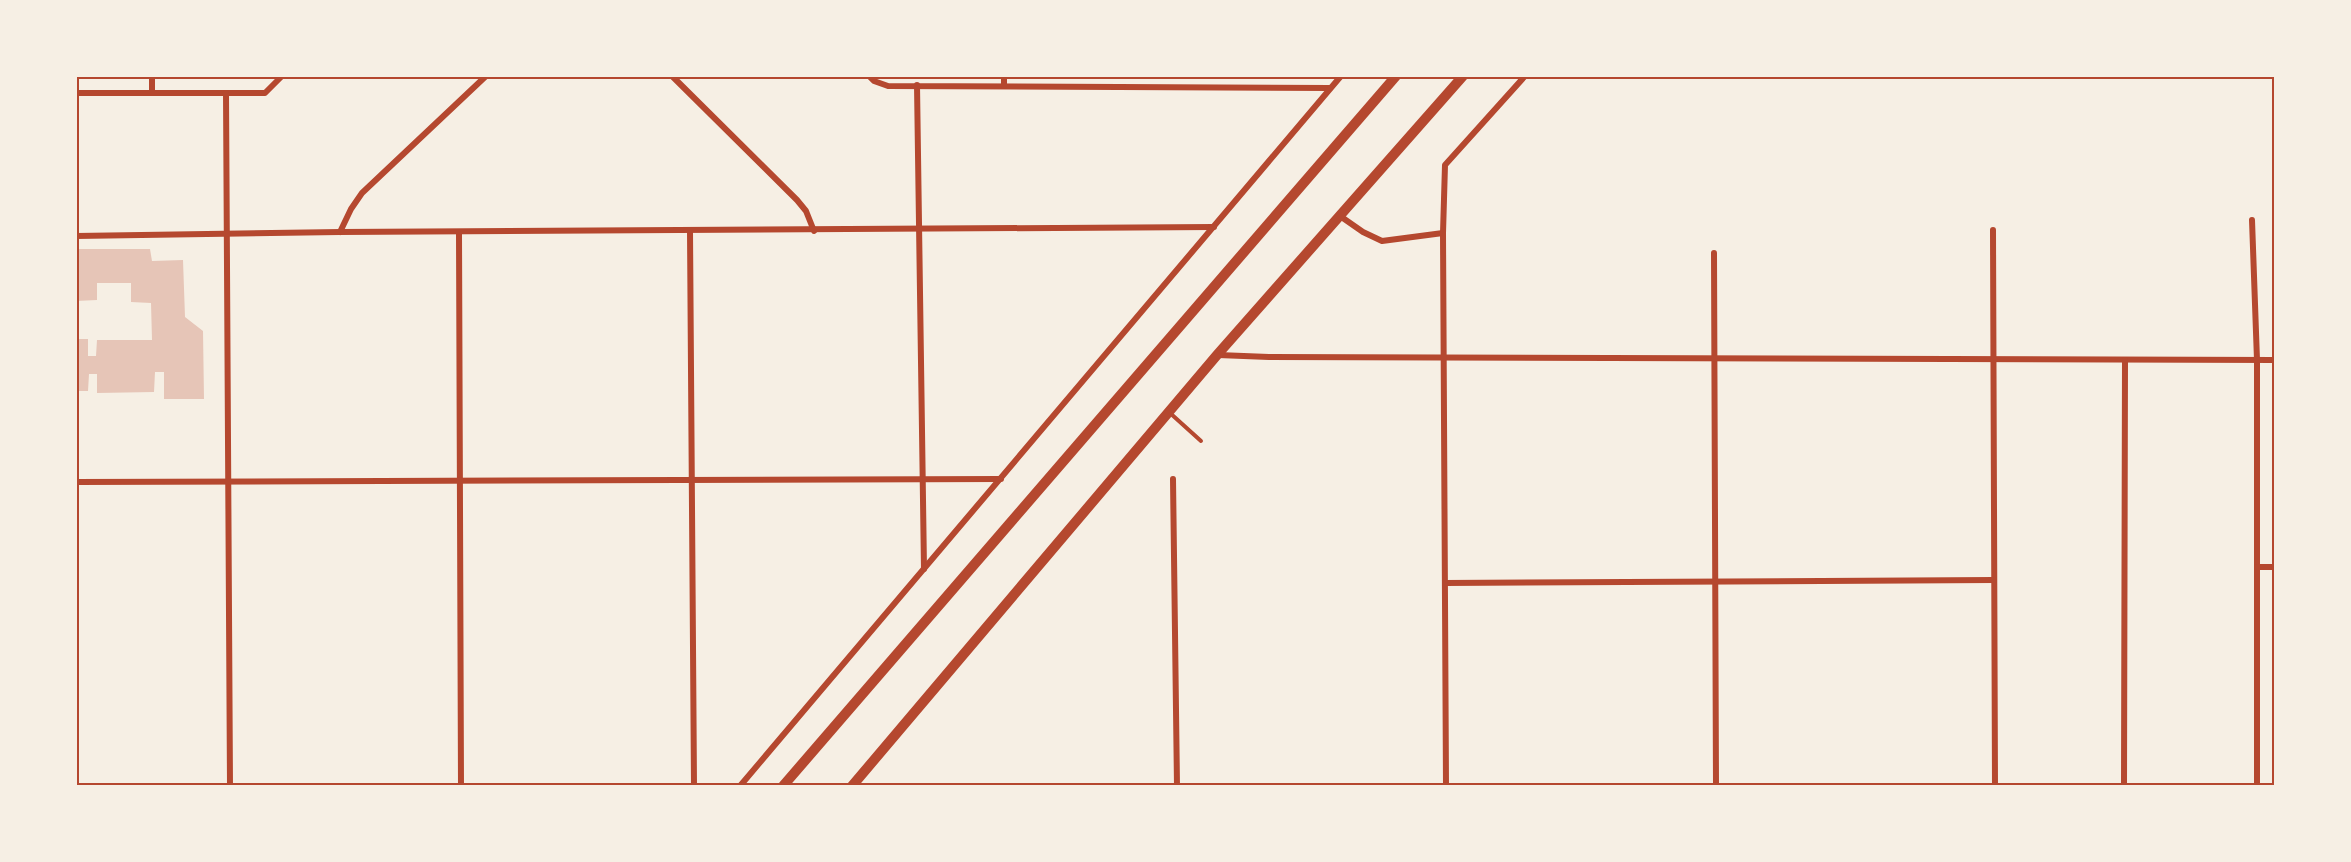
<svg xmlns="http://www.w3.org/2000/svg" width="2351" height="862" font-family="'Nunito Sans',sans-serif">
<style>
.building{fill:#e6c5b7}
.lines{fill:none;stroke-linecap:round;stroke-linejoin:round}
.service{stroke:#b5482f;stroke-width:4}
.minor{stroke:#b5482f;stroke-width:6}
.secondary{stroke:#b5482f;stroke-width:10}
.neatline{fill:none;stroke:#b5482f;stroke-width:2}
</style>
<rect width="100%" height="100%" fill="#f6efe4"/>
<polygon class="building" points="76,249 150,249 152,261 183,260 185,317 203,331 204,399 164,399 164,372 155,372 154,392 97,393 97,374 89,374 88,391 76,391 76,339 88,339 88,356 96,356 97,340 152,340 151,303 131,302 131,283 97,283 97,300 76,301"/>
<g class="lines">
<polyline class="service" points="1170,413 1201,441"/>
<g class="minor">
<polyline points="152,76 152,93"/>
<polyline points="672,76 797,200 806,211 814,231"/>
<polyline points="869,76 874,81 888,86 1330,88"/>
<polyline points="917,85 924,569"/>
<polyline points="1004,86 1004,76"/>
<polyline points="76,93 265,93 282,76"/>
<polyline points="226,93 230,786"/>
<polyline points="1340,216 1363,232 1382,241 1443,233"/>
<polyline points="2252,220 2257,360 2257,786"/>
<polyline points="1993,230 1995,786"/>
<polyline points="690,231 694,786"/>
<polyline points="340,232 351,209 362,193 486,76"/>
<polyline points="459,233 461,786"/>
<polyline points="76,236 340,232 1214,227"/>
<polyline points="1714,253 1716,786"/>
<polyline points="1218,355 1269,357 2274,360"/>
<polyline points="1173,479 1177,786"/>
<polyline points="76,482 1001,479"/>
<polyline points="2257,567 2274,567"/>
<polyline points="1445,583 1994,580"/>
<polyline points="740,786 1341,76"/>
<polyline points="1446,786 1443,233 1445,165 1525,76"/>
<polyline points="2124,786 2125,360"/>
</g>
<g class="secondary">
<polyline points="783,786 1396,76"/>
<polyline points="852,786 1217,355 1463,76"/>
</g>
</g>
<rect width="2351" height="862" fill="none" stroke="#f6efe4" stroke-width="156"/>
<rect x="78" y="78" width="2195" height="706" class="neatline"/>
</svg>
